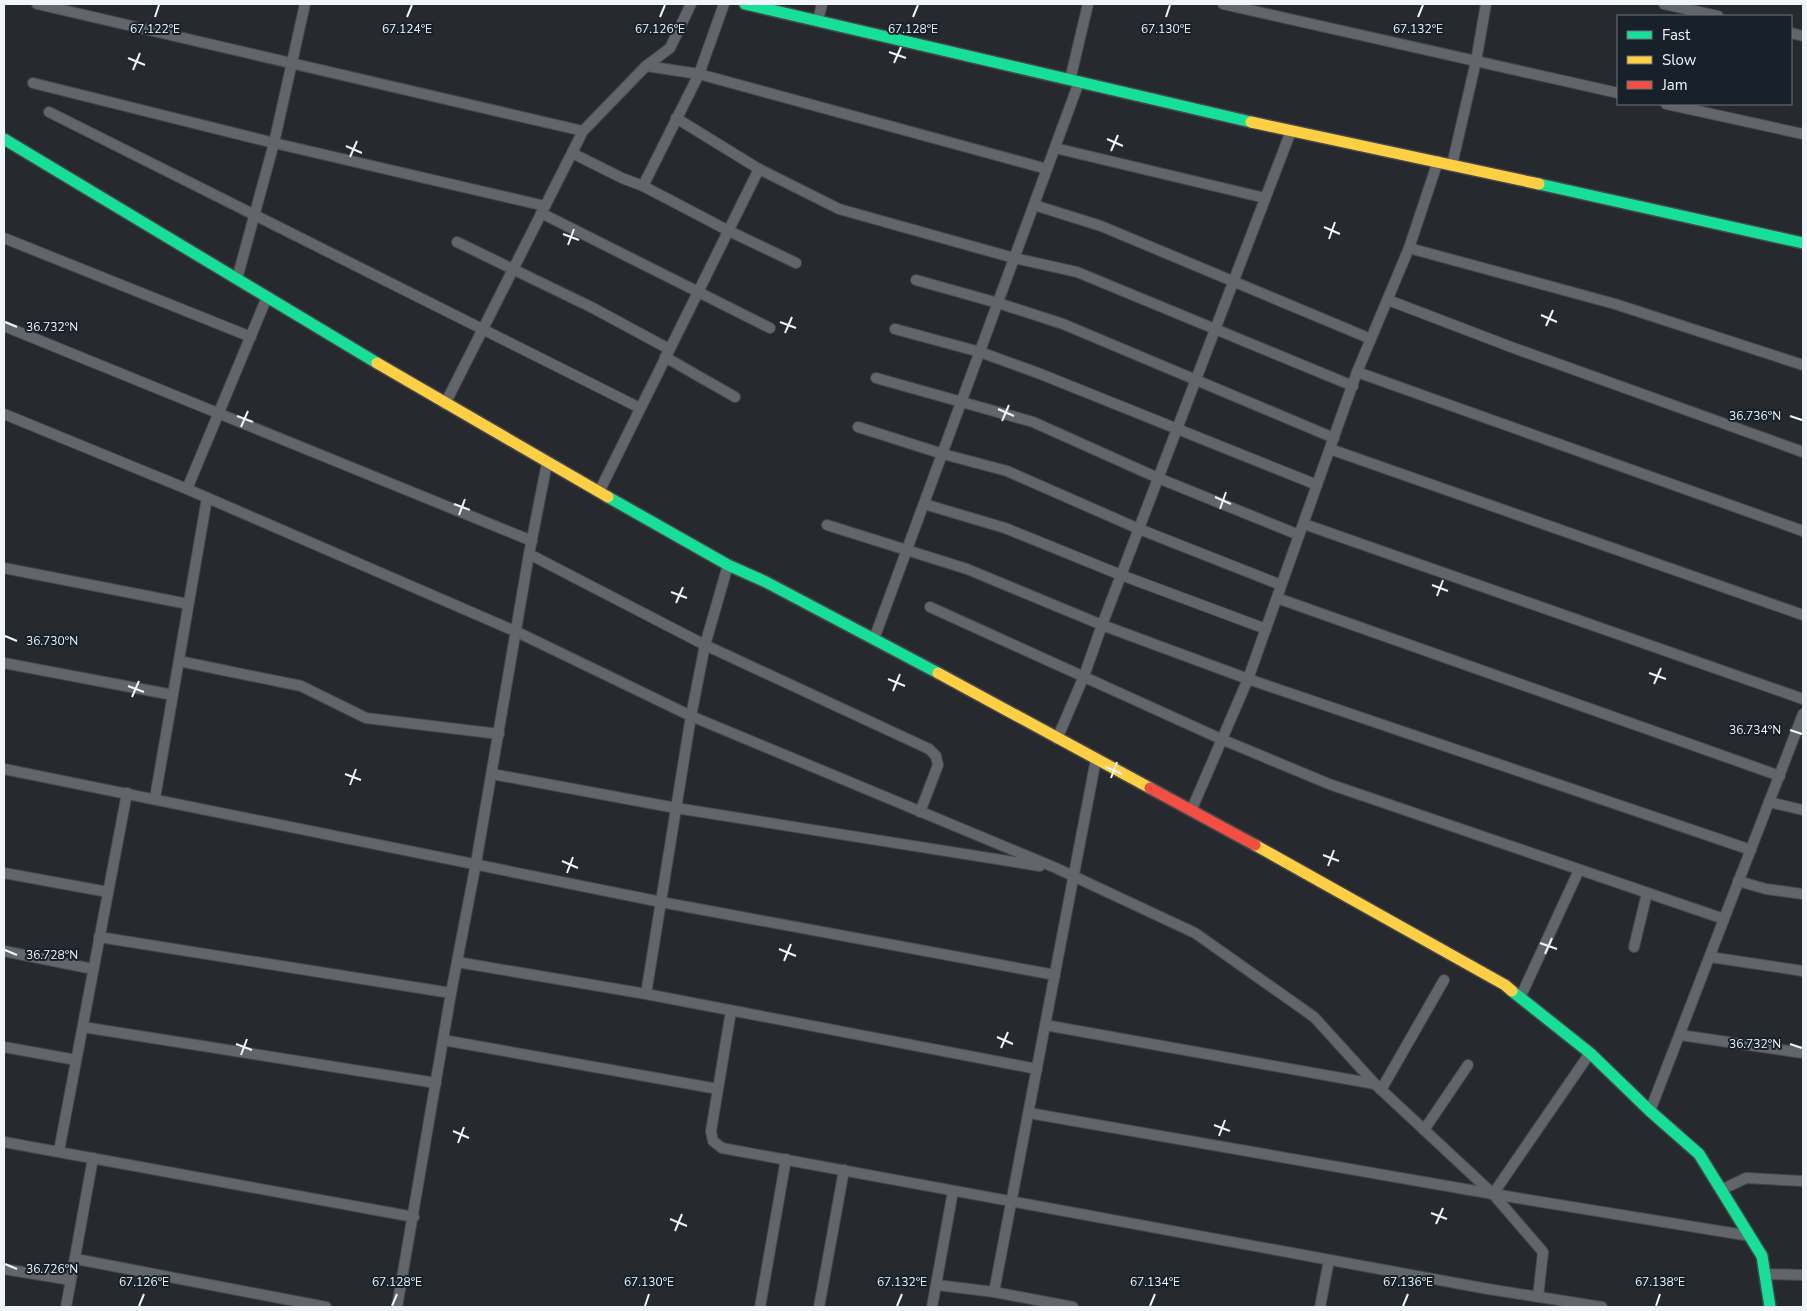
<svg xmlns="http://www.w3.org/2000/svg" width="1807" height="1311" font-family="'Nunito Sans',sans-serif">
<style>
.lines{fill:none;stroke-linecap:round;stroke-linejoin:round}
.street-casing{stroke:#45484d;stroke-width:12}
.fast-casing{stroke:#45484d;stroke-width:14}
.slow-casing{stroke:#45484d;stroke-width:14}
.jam-casing{stroke:#45484d;stroke-width:14}
.street{stroke:#626569;stroke-width:10}
.fast{stroke:#16e098;stroke-width:11}
.slow{stroke:#ffcf43;stroke-width:11}
.jam{stroke:#f24e42;stroke-width:11}
.ticks{fill:none;stroke:#eff5fb;stroke-width:2}
.ticks-label{font-size:12px;text-anchor:middle;fill:#eff5fb;stroke:#182029;stroke-width:4;stroke-linejoin:round;paint-order:stroke}
</style>
<rect width="100%" height="100%" fill="#262a2f"/>
<g class="lines">
<defs>
<g id="street">
<polyline points="37,4 583,131"/>
<polyline points="1223,4 1618,93"/>
<polyline points="1664,4 1718,16"/>
<polyline points="818,20 822,4"/>
<polyline points="1791,33 1803,36"/>
<polyline points="646,66 699,74 1047,169"/>
<polyline points="1070,80 1088,4"/>
<polyline points="33,83 274,143 545,206"/>
<polyline points="1666,104 1803,134"/>
<polyline points="49,112 640,408"/>
<polyline points="676,118 759,169 839,209 1014,258 1077,272 1353,386"/>
<polyline points="1055,148 1265,198"/>
<polyline points="572,153 622,178 643,186 729,231 796,263"/>
<polyline points="1452,165 1476,61 1486,4"/>
<polyline points="643,186 699,74 724,4"/>
<polyline points="1034,205 1101,226 1371,339"/>
<polyline points="541,213 770,328"/>
<polyline points="4,238 251,337"/>
<polyline points="457,242 593,308 669,349"/>
<polyline points="1409,248 1615,304 1803,365"/>
<polyline points="237,279 274,143 305,4"/>
<polyline points="916,280 998,303 1063,324 1334,438"/>
<polyline points="1388,300 1511,347 1803,452"/>
<polyline points="4,326 532,541"/>
<polyline points="895,329 980,352 1038,373 1317,485"/>
<polyline points="665,357 735,397"/>
<polyline points="1357,372 1803,531"/>
<polyline points="876,378 1033,422 1158,478 1299,535"/>
<polyline points="445,404 583,131 646,66 670,48 691,4"/>
<polyline points="4,414 187,489 517,632 691,716 1056,868 1195,933 1314,1017 1375,1084 1493,1194 1543,1252 1538,1297"/>
<polyline points="858,427 943,454 1007,471 1139,529 1281,585"/>
<polyline points="1330,449 1803,615"/>
<polyline points="187,489 267,297"/>
<polyline points="599,492 759,169"/>
<polyline points="924,504 1005,528 1121,575 1266,629"/>
<polyline points="1304,524 1803,699"/>
<polyline points="827,525 967,569 1102,625 1248,679 1751,850"/>
<polyline points="529,554 705,645 929,749 936,756 938,765 920,812"/>
<polyline points="4,568 188,604"/>
<polyline points="1277,598 1780,776"/>
<polyline points="930,607 1221,739 1329,784 1724,919"/>
<polyline points="874,639 1079,82"/>
<polyline points="179,661 301,686 366,718 499,734"/>
<polyline points="4,663 173,695"/>
<polyline points="1057,739 1084,676 1102,625 1291,131"/>
<polyline points="4,769 661,902 1055,975"/>
<polyline points="492,774 676,808 1040,866"/>
<polyline points="155,798 207,498"/>
<polyline points="1769,802 1803,810"/>
<polyline points="1191,811 1248,679 1357,372 1409,248 1438,161"/>
<polyline points="4,873 108,892"/>
<polyline points="1738,881 1766,889 1803,894"/>
<polyline points="99,937 451,993"/>
<polyline points="1634,947 1647,893"/>
<polyline points="4,951 93,969"/>
<polyline points="1710,957 1803,971"/>
<polyline points="457,962 646,994 1037,1069"/>
<polyline points="646,994 691,716 705,645 728,565"/>
<polyline points="1520,998 1579,870"/>
<polyline points="731,1011 711,1131 713,1141 722,1148 1488,1289 1602,1307"/>
<polyline points="1045,1025 1375,1084"/>
<polyline points="83,1027 436,1083"/>
<polyline points="1680,1035 1803,1053"/>
<polyline points="443,1040 718,1089"/>
<polyline points="4,1047 76,1060"/>
<polyline points="1381,1090 1444,980"/>
<polyline points="1650,1111 1803,714"/>
<polyline points="1029,1113 1493,1194 1750,1236"/>
<polyline points="1424,1130 1468,1065"/>
<polyline points="4,1142 414,1217"/>
<polyline points="59,1151 127,793"/>
<polyline points="1721,1190 1746,1178 1803,1181"/>
<polyline points="1493,1194 1590,1053"/>
<polyline points="76,1259 326,1307"/>
<polyline points="4,1269 71,1280"/>
<polyline points="1765,1274 1803,1275"/>
<polyline points="937,1285 994,1292 1073,1307"/>
<polyline points="994,1292 1096,759"/>
<polyline points="66,1307 93,1158"/>
<polyline points="397,1307 451,993 476,863 529,554 547,463"/>
<polyline points="760,1307 786,1159"/>
<polyline points="819,1307 844,1170"/>
<polyline points="932,1307 953,1191"/>
<polyline points="1320,1307 1329,1260"/>
</g>
<g id="fast">
<polyline points="745,4 1251,122"/>
<polyline points="4,139 377,363"/>
<polyline points="1539,184 1803,243"/>
<polyline points="608,497 728,565 766,582 938,673"/>
<polyline points="1512,991 1590,1053 1650,1111 1699,1154 1762,1256 1770,1307"/>
</g>
<g id="slow">
<polyline points="1251,122 1539,184"/>
<polyline points="377,363 608,497"/>
<polyline points="938,673 1150,788"/>
<polyline points="1255,845 1505,985 1512,991"/>
</g>
<polyline id="jam" points="1150,788 1255,845"/>
</defs>
<use href="#street" class="street-casing"/>
<use href="#fast" class="fast-casing"/>
<use href="#slow" class="slow-casing"/>
<use href="#jam" class="jam-casing"/>
<use href="#street" class="street"/>
<use href="#fast" class="fast"/>
<use href="#slow" class="slow"/>
<use href="#jam" class="jam"/>
</g>
<path class="ticks" d="M 155,17 L 159,5M 407,17 L 412,5M 660,17 L 665,5M 913,17 L 918,5M 1166,17 L 1170,5M 1418,17 L 1423,5M 889,52 L 906,58M 128,58 L 145,65M 894,63 L 901,47M 133,70 L 140,53M 1107,139 L 1123,146M 346,146 L 362,153M 1111,151 L 1118,135M 350,157 L 357,141M 1324,227 L 1340,234M 563,234 L 579,240M 1329,239 L 1335,222M 568,245 L 574,229M 1541,315 L 1557,322M 5,322 L 17,327M 780,322 L 796,328M 1546,326 L 1553,310M 785,333 L 792,317M 998,409 L 1014,416M 237,416 L 253,422M 1790,416 L 1802,420M 1002,421 L 1009,405M 241,427 L 248,411M 1215,497 L 1231,504M 454,504 L 470,510M 1220,509 L 1226,492M 459,515 L 465,499M 1432,585 L 1448,591M 671,592 L 687,598M 1437,596 L 1443,580M 676,603 L 683,587M 5,636 L 17,641M 1649,673 L 1666,679M 888,679 L 905,686M 1654,684 L 1661,668M 128,686 L 144,692M 893,691 L 900,674M 132,697 L 139,681M 1790,730 L 1802,734M 1106,767 L 1122,774M 345,774 L 361,780M 1111,778 L 1117,762M 350,785 L 356,769M 1323,855 L 1339,861M 562,861 L 578,868M 1328,866 L 1334,850M 567,873 L 573,857M 1540,943 L 1557,949M 779,949 L 796,956M 5,950 L 17,955M 1545,954 L 1552,938M 784,961 L 791,944M 997,1037 L 1013,1044M 236,1044 L 252,1050M 1790,1044 L 1802,1048M 1001,1048 L 1008,1032M 241,1055 L 247,1039M 1214,1125 L 1230,1131M 453,1131 L 469,1138M 1219,1136 L 1225,1120M 458,1143 L 464,1127M 1431,1213 L 1447,1219M 670,1219 L 687,1226M 1436,1224 L 1443,1208M 675,1231 L 682,1214M 5,1264 L 17,1269M 139,1306 L 144,1294M 392,1306 L 397,1294M 645,1306 L 649,1294M 897,1306 L 902,1294M 1150,1306 L 1155,1294M 1403,1306 L 1408,1294M 1656,1306 L 1660,1294"/>
<g class="ticks-label">
<text x="407" y="33">67.124°E</text>
<text x="155" y="33">67.122°E</text>
<text x="660" y="33">67.126°E</text>
<text x="913" y="33">67.128°E</text>
<text x="1166" y="33">67.130°E</text>
<text x="1418" y="33">67.132°E</text>
<text x="52" y="331">36.732°N</text>
<text x="1755" y="420">36.736°N</text>
<text x="52" y="645">36.730°N</text>
<text x="1755" y="734">36.734°N</text>
<text x="52" y="959">36.728°N</text>
<text x="1755" y="1048">36.732°N</text>
<text x="52" y="1273">36.726°N</text>
<text x="144" y="1286">67.126°E</text>
<text x="397" y="1286">67.128°E</text>
<text x="649" y="1286">67.130°E</text>
<text x="902" y="1286">67.132°E</text>
<text x="1155" y="1286">67.134°E</text>
<text x="1408" y="1286">67.136°E</text>
<text x="1660" y="1286">67.138°E</text>
</g>
<rect width="1807" height="1311" fill="none" stroke="#eff5fb" stroke-width="10"/>
<rect x="1617" y="15" width="175" height="90" fill="#182029" stroke="#6e757d"/>
<rect x="1627" y="31" width="25" height="8" fill="#16e098" stroke="#6e757d"/>
<text x="1662" y="40" font-size="15" fill="#eff5fb">Fast</text>
<rect x="1627" y="56" width="25" height="8" fill="#ffcf43" stroke="#6e757d"/>
<text x="1662" y="65" font-size="15" fill="#eff5fb">Slow</text>
<rect x="1627" y="81" width="25" height="8" fill="#f24e42" stroke="#6e757d"/>
<text x="1662" y="90" font-size="15" fill="#eff5fb">Jam</text>
</svg>
